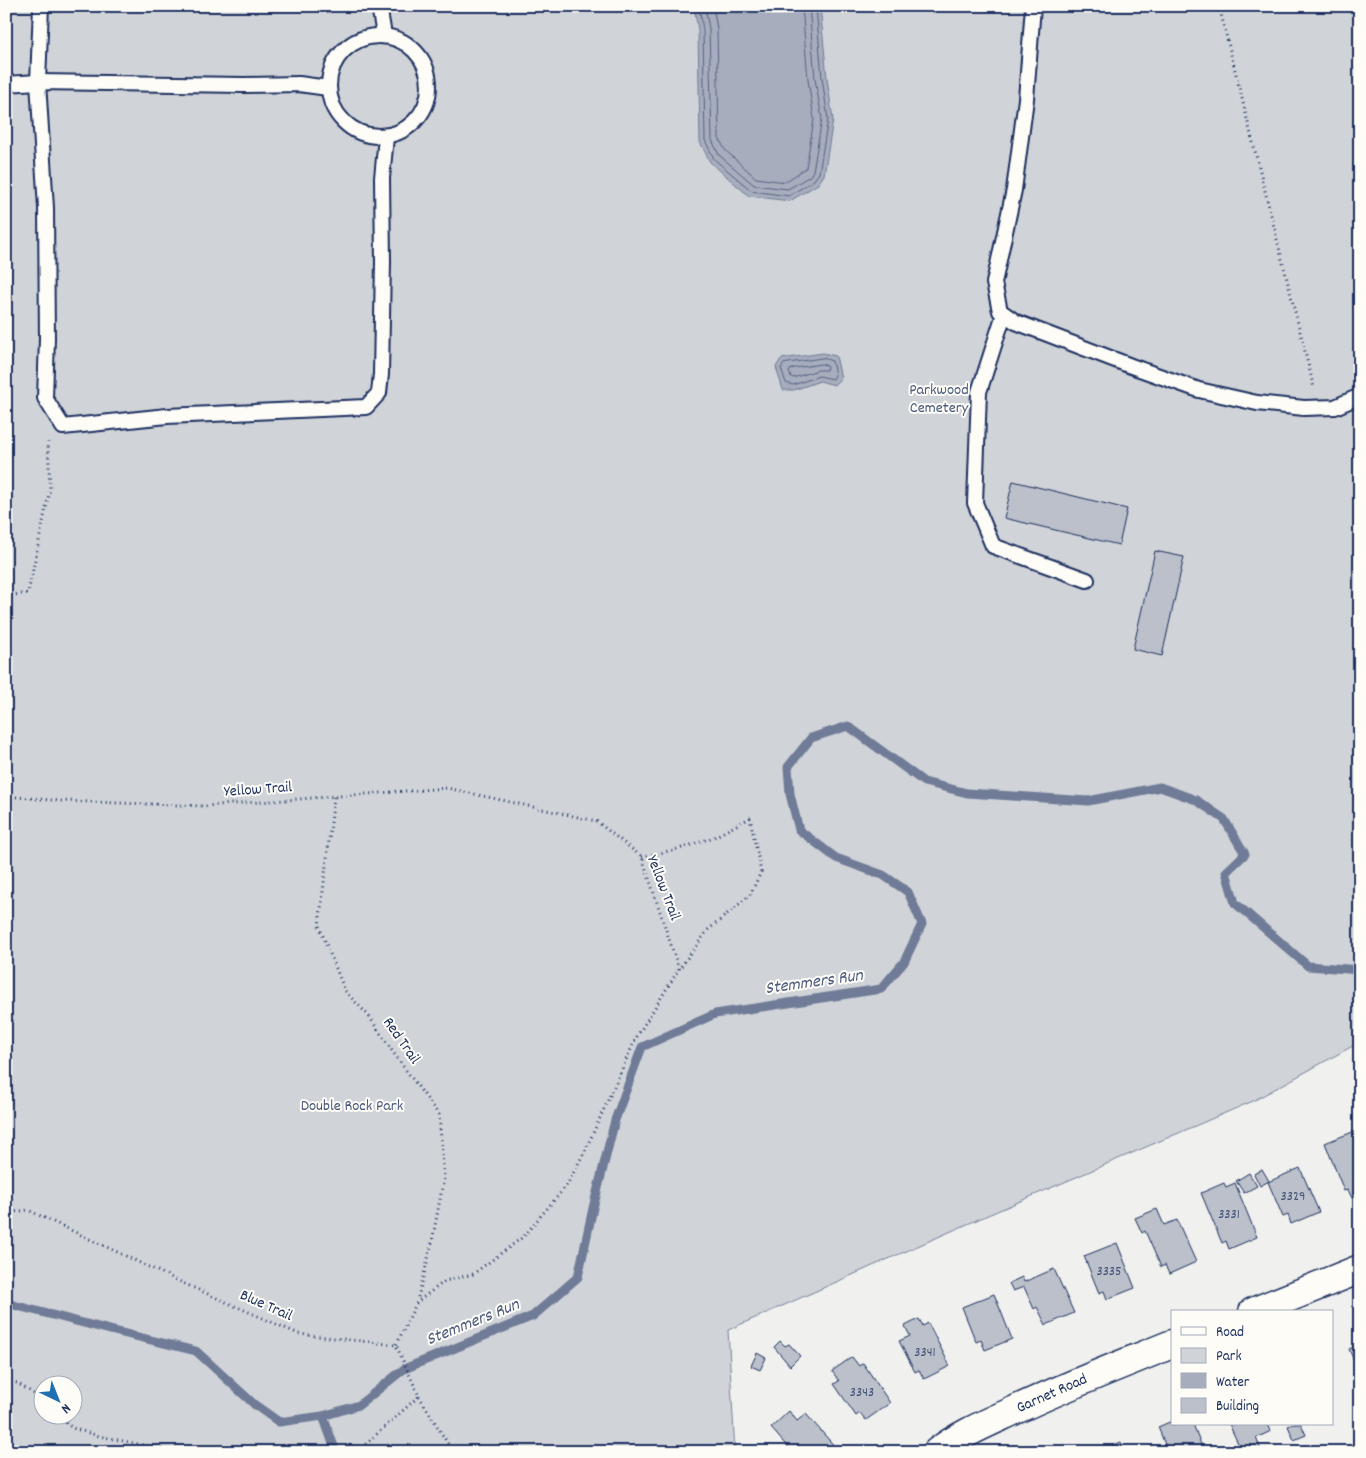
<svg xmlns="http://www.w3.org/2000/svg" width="1366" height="1458" font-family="Dekko,sans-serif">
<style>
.green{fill:#d0d3d8;stroke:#76819b;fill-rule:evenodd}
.water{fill:#a7adbd;stroke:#6f7b97}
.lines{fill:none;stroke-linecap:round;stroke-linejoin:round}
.shore{stroke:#536184;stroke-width:1}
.stream{stroke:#6f7b97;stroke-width:9}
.building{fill:#bbc0ca;stroke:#1b2f5e}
.lane-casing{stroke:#1b2f5e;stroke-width:18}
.street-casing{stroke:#1b2f5e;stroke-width:31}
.path{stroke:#1b2f5e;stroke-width:3;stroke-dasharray:1 4;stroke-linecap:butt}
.lane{stroke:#fdfcf7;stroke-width:14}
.street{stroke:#fdfcf7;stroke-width:28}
.labels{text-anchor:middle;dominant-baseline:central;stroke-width:4;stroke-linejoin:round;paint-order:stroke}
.number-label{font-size:14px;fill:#435379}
.park-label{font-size:16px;fill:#48587c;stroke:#fdfcf7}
.street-label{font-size:16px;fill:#1b2f5e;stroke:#fdfcf7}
.water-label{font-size:18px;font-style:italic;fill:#4c5b7f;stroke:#fdfcf7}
</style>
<rect width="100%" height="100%" fill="#f0f0ee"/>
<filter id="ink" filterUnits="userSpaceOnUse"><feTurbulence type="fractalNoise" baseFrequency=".02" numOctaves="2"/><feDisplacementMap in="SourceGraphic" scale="10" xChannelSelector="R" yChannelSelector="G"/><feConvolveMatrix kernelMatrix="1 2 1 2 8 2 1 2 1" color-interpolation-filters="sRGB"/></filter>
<g filter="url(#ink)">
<path class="green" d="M 6,6 L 1360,6 L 1360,1042 L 1253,1101 L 981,1218 L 728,1330 L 735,1452 L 6,1452 ZM 42,1386 L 72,1386 L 72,1416 L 42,1416 Z"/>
<g class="water">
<polygon points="694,6 820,6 827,78 833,120 824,175 818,184 790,201 749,196 710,162 700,142 698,30"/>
<polygon points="823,353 836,356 841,378 834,385 820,381 794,390 783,390 776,367 781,359"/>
</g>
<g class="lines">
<g class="shore">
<polyline points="699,6 703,30 705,140 714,159 752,191 789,196 814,180 819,173 828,119 822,78 816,6"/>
<polyline points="705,6 709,29 712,140 719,155 754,185 788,189 810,176 813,171 822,119 815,79 809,6"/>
<polyline points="713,6 717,29 719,138 725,150 756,178 785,182 806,168 814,119 808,80 802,6"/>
<polygon points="823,358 832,361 835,375 833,379 819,376 793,385 786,383 781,368 784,364"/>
<polygon points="822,364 827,366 826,370 818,370 793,378 791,377 789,372 791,369"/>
</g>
<g class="stream">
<polyline points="6,1303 114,1331 196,1351 255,1405 279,1422 323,1416 359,1405 404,1369 533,1316 578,1277 593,1208 615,1120 642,1047 715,1014 881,989 904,962 922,924 908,892 883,875 836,858 799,830 790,794 788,767 811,738 848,726 924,782 967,793 1088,801 1160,787 1196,800 1224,819 1245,854 1226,872 1235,903 1308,966 1360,970"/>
<polyline points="323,1416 336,1452"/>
</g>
</g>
<g class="building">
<polygon points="1013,481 1127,509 1119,545 1004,518"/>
<polygon points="1155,551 1184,557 1162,656 1133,649"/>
<polygon points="1355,1131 1360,1144 1360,1194 1352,1198 1348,1190 1344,1191 1325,1143"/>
<polygon points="1300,1168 1319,1212 1291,1224 1288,1215 1283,1217 1268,1182"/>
<polygon points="1262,1169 1269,1181 1260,1186 1254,1174"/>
<polygon points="1249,1173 1257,1186 1244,1193 1236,1181"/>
<polygon points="1224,1183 1226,1187 1235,1183 1257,1237 1229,1249 1226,1241 1222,1243 1201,1193"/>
<polygon points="1157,1209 1164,1225 1177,1220 1196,1262 1169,1274 1165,1265 1161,1267 1145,1231 1142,1233 1135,1218"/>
<polygon points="1117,1243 1135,1288 1107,1299 1104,1291 1099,1293 1084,1256"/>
<polygon points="1054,1269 1074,1313 1046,1325 1037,1307 1034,1309 1024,1287 1013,1291 1009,1283 1022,1277 1024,1282"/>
<polygon points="994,1294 1012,1339 985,1350 981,1340 976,1342 962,1307"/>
<polygon points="919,1319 923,1326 928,1323 950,1366 924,1379 919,1370 915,1372 899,1341 910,1336 905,1326"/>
<polygon points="780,1341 785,1346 789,1344 800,1356 790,1366 774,1347"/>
<polygon points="1360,1344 1360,1375 1349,1349"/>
<polygon points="757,1353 766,1358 760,1370 751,1366"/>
<polygon points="852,1357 859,1366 863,1363 890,1403 866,1420 860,1413 856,1416 834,1384 839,1381 832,1371"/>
<polygon points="789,1411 797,1421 806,1414 837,1449 834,1452 792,1452 771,1428"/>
<polygon points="1172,1421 1172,1424 1193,1424 1204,1452 1168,1452 1158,1427"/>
<polygon points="1229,1424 1268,1424 1271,1431 1256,1438 1262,1452 1242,1452"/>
<polygon points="1293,1424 1301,1424 1306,1435 1294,1440 1288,1426"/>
<polygon points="1121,1442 1124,1450 1129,1448 1130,1452 1097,1452"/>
</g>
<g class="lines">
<defs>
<g id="lane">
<polyline points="41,6 38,82 46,208 47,339 45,398 63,427 167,416 366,407 379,393 381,374 383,262 382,178 386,137"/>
<polyline points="379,6 384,35"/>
<polyline points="1033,6 1026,99 1014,190 994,283 1000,311 1016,322 1131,366 1199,390 1257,403 1304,408 1335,407 1360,396"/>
<circle cx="379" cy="86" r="50"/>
<polyline points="6,84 38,82 244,85 299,84 328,88"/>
<polyline points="1004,314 979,392 975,503 993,546 1087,580"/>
</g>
<g id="street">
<polyline points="1253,1312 1360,1269"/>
<path d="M 937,1452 C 959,1435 985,1424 1011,1412 C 1063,1387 1118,1366 1172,1344"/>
</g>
</defs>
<use href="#lane" class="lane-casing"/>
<use href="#street" class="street-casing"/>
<g class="path">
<polyline points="1219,6 1314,388"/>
<polyline points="6,596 28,593 50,489 48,442"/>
<polyline points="6,796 62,801 205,806 447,788 596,821 642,857 679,969 636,1038 585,1151 567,1185 523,1237 473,1274 445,1281 417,1302 396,1345"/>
<polyline points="334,797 319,926 345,991 368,1015 397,1058 439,1115 444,1178 431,1247 417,1301"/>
<polyline points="642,857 682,848 714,837 750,818 761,872 750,895 708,930 679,969"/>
<polyline points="6,1213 28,1210 185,1284 299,1334 396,1345 419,1396 357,1452"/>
<polyline points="6,1381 17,1383 42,1399"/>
<polyline points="419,1396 448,1444 451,1452"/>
<polyline points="58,1416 72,1428 99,1436 178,1452"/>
</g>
<use href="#lane" class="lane"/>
<use href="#street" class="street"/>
</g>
</g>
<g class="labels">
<g class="number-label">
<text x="1293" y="1197">3329</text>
<text x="1229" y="1215">3331</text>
<text x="1109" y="1272">3335</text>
<text x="925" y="1353">3341</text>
<text x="862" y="1393">3343</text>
</g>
<g class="park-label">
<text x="939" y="390">Parkwood<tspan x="939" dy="18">Cemetery</tspan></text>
<text x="352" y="1106">Double Rock Park</text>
</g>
<g class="street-label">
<text transform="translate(258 790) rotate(-4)">Yellow Trail</text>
<text transform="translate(663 888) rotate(69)">Yellow Trail</text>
<text transform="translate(401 1041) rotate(55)">Red Trail</text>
<text transform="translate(266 1306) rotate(24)">Blue Trail</text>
<text transform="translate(1052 1394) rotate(-24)">Garnet Road</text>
</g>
<g class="water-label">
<text transform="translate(814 983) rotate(-8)">Stemmers Run</text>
<text transform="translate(473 1323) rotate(-22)">Stemmers Run</text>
</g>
</g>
<rect width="1366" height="1458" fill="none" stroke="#fdfcf7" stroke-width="25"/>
<rect x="12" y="12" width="1341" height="1433" fill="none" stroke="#1b2f5e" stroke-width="2" filter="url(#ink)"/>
<rect x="1171" y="1310" width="162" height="115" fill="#fdfcf7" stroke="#a3aaba"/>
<rect x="1181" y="1327" width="25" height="8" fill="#fdfcf7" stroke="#a3aaba"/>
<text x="1216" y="1336" font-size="15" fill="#1b2f5e">Road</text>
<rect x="1181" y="1348" width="25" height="15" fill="#d0d3d8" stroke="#a3aaba"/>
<text x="1216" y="1360" font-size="15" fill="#1b2f5e">Park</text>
<rect x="1181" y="1373" width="25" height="15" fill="#a7adbd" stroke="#a3aaba"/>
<text x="1216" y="1386" font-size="15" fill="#1b2f5e">Water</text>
<rect x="1181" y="1398" width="25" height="15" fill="#bbc0ca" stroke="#a3aaba"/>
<text x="1216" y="1410" font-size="15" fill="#1b2f5e">Building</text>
<g transform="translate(58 1400) rotate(137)"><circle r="24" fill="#fdfcf7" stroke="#a3aaba"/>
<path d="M0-4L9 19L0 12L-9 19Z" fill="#1f6fb2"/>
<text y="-8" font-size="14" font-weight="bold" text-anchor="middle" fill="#1b2f5e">N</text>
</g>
</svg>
